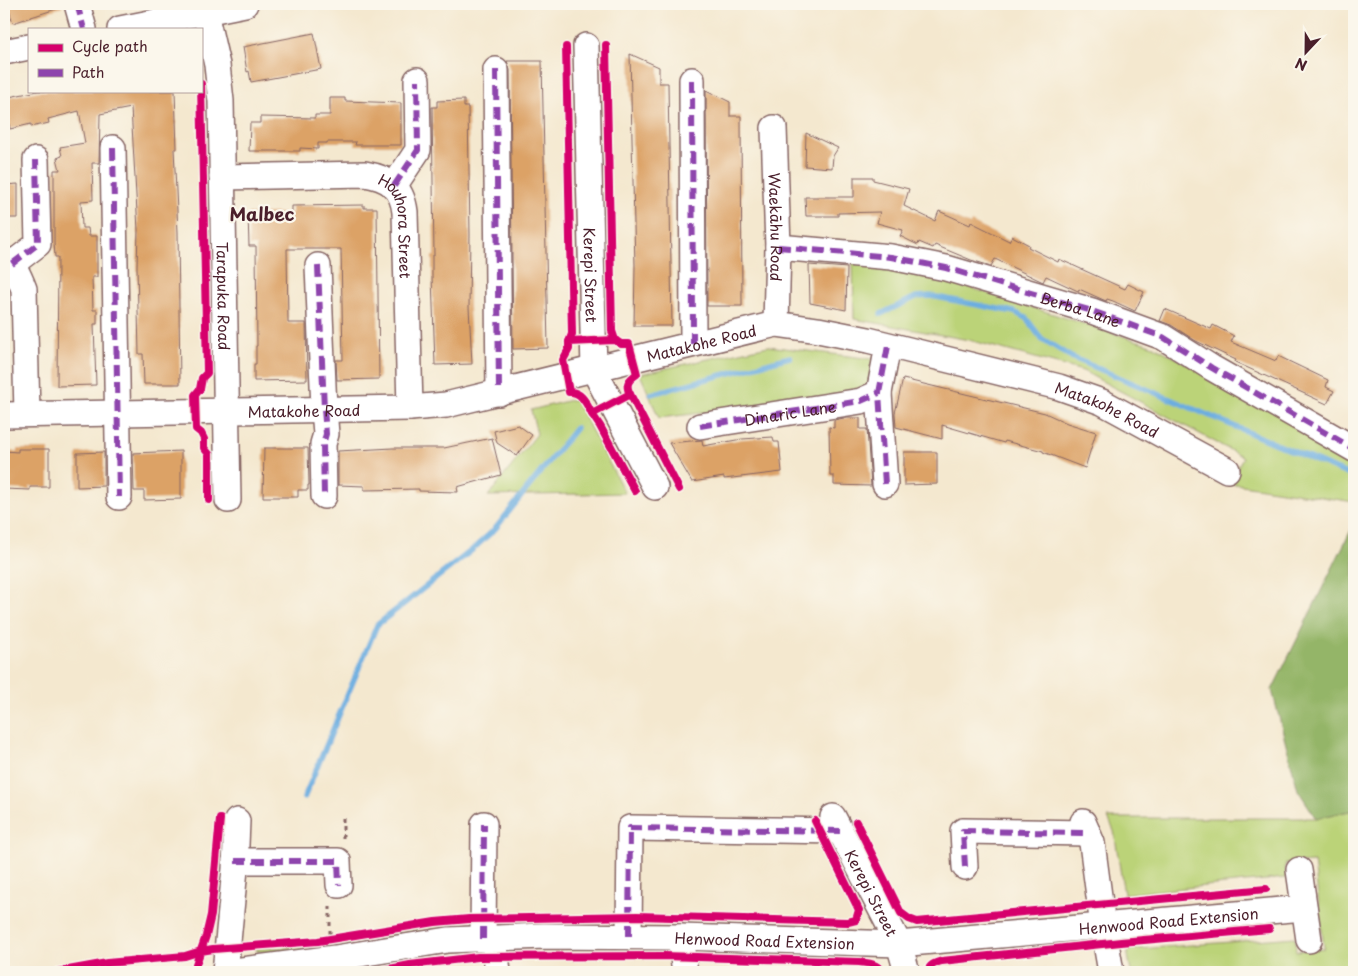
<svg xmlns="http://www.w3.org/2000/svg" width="1358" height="976" font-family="'Playpen Sans',sans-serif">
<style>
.green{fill:#bbd378;stroke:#827952}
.forest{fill:#94b568;stroke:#6f6a4a}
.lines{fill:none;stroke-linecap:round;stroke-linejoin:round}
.stream{stroke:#6cade0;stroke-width:5.5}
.building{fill:#dca266}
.minor-casing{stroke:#866564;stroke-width:28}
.path{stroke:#866564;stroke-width:3;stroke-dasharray:4 4;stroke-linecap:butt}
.minor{stroke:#fff;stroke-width:25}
.quiet{stroke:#8e44ad;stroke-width:6;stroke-dasharray:12 6;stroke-linecap:butt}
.cycleway-casing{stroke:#fbf7ec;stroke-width:11}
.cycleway{stroke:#d6006c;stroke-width:8}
.labels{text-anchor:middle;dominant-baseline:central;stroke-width:4.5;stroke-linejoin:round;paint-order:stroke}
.street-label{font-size:15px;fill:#4a1f2b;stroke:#fbf7ec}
.quarter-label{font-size:18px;font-weight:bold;fill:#4a1f2b;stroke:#fbf7ec}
</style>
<rect width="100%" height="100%" fill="#fbf7ec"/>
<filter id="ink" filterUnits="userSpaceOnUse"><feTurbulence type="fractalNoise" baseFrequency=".02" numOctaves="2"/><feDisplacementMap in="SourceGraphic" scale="10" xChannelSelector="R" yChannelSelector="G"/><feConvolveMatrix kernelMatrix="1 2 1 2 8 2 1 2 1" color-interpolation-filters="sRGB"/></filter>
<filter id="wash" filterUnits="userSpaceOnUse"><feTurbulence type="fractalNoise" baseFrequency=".0096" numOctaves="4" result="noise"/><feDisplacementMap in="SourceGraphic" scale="20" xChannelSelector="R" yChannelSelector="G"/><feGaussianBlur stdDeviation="1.12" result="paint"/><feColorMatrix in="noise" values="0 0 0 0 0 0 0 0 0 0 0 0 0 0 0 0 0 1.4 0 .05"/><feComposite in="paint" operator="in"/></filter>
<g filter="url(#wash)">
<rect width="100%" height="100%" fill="#f4e8cf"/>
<g class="green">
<polygon points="853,260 968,287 1154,346 1354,456 1354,502 1229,483 1243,457 1083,371 969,340 854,319"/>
<polygon points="768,346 880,360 871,386 839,397 659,418 640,374"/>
<polygon points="575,399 625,493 488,496 537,434 531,410"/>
<polygon points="1354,810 1354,972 1131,972 1127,950 1295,937 1296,951 1324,948 1314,862 1285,864 1286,878 1124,894 1114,831 1108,818 1316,818"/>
<polygon points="454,922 453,930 379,941 378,933"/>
<path d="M 350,937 L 352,946 C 323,949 285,958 257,951 L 256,949 L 303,946 Z"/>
</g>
<polygon class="forest" points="1354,524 1354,810 1316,818 1298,790 1272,690"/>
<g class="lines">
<g class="stream">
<polyline points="881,314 916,297 931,296 1014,312 1026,318 1041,338 1071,357 1354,477"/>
<polyline points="651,394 790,357"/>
<polyline points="304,798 377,625 472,550 495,529 576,428"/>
</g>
</g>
<g id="blocks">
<g class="building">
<polygon points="7,4 62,4 62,7 13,23"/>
<polygon points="314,33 321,69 251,82 249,71 247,72 243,47"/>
<polygon points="630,54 659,67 659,83 668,83 672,326 634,326 635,266"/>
<polygon points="507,61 542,61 548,348 513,349 510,70"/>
<polygon points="706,90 730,102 730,116 741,116 742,306 707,306"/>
<polygon points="38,91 175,91 177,149 174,149 178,232 180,384 144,384 143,354 139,354 137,267 138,230 131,108 100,114 99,163 92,163 93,200 81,201 82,228 88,228 89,236 97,236 97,277 92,277 93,310 97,310 97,324 94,324 96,385 57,386 58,257 55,257 54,243 54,170 60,170 57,158 62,156 60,147 85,143 79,111 48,119 49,123 31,127 31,124 10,129 8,118 4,119 4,98"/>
<polygon points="330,98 345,98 345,101 401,103 401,145 355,145 356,142 327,142 327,143 318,143 318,149 300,148 300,151 249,151 250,123 260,123 260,117 315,118 315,115 330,115"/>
<polygon points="464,100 464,107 468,107 470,235 469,307 472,364 435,365 432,276 432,256 434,256 432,107 437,107 437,101"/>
<polygon points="806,133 838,148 833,156 832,168 805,166"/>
<polygon points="854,177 873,177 873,180 909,189 904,206 935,221 939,211 970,225 971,222 1009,241 1012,236 1029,245 1028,247 1058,262 1059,259 1125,289 1128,284 1144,292 1135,311 1113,301 1107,299 1106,301 1079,289 1078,291 1046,276 1043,282 1041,281 995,259 991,266 971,260 935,245 933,248 919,242 918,245 900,236 903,230 877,223 880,212 838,213 838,216 806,216 805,197 854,197"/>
<polygon points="18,184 18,218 4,218 4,185"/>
<polygon points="364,205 364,208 377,208 379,379 337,380 336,360 343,360 341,249 287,249 288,323 306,323 307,380 254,381 254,364 256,364 256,346 257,346 256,246 249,246 248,213 292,213 292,206"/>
<polygon points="809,265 847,268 846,310 810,303"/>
<polygon points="1165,309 1211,329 1213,325 1234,336 1231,342 1276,361 1278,356 1328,380 1326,387 1334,391 1327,404 1235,362 1236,360 1196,341 1171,325 1160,321"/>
<polygon points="903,379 1045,413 1067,423 1096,432 1085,468 1043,452 1043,451 1005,441 1004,443 942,425 942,439 896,427 895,413"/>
<polygon points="844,418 860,418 860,429 867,429 871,486 834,485 834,476 830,476 829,427 834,428 834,420"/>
<polygon points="518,425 532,435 517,456 497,443 494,431"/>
<polygon points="773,437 774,442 779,442 782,472 724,479 724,477 692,482 669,443 702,440 703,446 742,439"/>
<polygon points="492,438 501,475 457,487 458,492 419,491 419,489 364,490 364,486 338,485 338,451 393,448 444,448"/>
<polygon points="264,448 308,448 309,485 308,485 308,490 298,490 298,497 263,497"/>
<polygon points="18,449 49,449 49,487 30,487 30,490 4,489 4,451 18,452"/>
<polygon points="181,451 181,499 144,500 144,491 134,491 133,453"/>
<polygon points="104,452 104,486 77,487 77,453"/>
<polygon points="904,452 937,452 937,484 904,485"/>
</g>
</g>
</g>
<g filter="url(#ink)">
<use href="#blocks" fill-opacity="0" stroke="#866564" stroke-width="1"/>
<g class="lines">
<defs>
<g id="minor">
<polyline points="77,4 84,29"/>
<path id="s1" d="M 203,4 L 217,65 L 221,101 L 228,500"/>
<polyline points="120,29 245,4"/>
<path id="s2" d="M 586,46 L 594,370 L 655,487"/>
<polyline points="4,52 29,47"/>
<polyline points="496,70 499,393"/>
<polyline points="692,80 693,344"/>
<path id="s3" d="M 774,128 L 778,247 L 776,324"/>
<polyline points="113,148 119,497"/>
<path id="s4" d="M 222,177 L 365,174 C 389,178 402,187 405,212 L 410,408"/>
<polyline points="394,186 418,150 417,80"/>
<path id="s5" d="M 778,247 L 891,257 L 946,268 L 1092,311 L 1163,337 L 1212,368 L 1354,449"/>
<path d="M 4,259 C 15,266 19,276 24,289 L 27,414"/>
<polyline points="12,264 38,244 36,160"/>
<polyline points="318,266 324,409 326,434 323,444 324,496"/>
<path id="s6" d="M 4,415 L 410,408 L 446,405 L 776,324 L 818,330 L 868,340 L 1059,387 L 1102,402 L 1227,470"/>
<polyline points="700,426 861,401 879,393"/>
<polyline points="885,484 879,393 888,346"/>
<path id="s7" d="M 833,817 L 899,944 L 907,972"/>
<polyline points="1083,822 1092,843 1103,926 1111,972"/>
<polyline points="235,861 338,861 339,885"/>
<polyline points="965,867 963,831 1088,833"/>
<polyline points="1299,870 1309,940"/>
<polyline points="629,936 630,828 840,831"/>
<polyline points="680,937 685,972"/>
<polyline points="483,939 484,824"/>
<polyline points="494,939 498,972"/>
<polyline points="225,972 235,869 237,821"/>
<path id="s8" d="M 226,972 L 335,958 L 448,940 L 544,936 L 680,937 L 899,944 L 1304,908"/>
</g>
</defs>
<use href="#minor" class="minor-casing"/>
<g class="path">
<polyline points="343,818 343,841"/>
<polyline points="330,934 330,904"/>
</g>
<use href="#minor" class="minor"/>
<g class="quiet">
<polyline points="77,4 84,29"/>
<polyline points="496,70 499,393"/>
<polyline points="692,80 693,344"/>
<polyline points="113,148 119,497"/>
<polyline points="394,186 418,150 417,80"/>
<polyline points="778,247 891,257 946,268 1092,311 1163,337 1212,368 1354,449"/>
<polyline points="12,264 38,244 36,160"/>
<polyline points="318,266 324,409 326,434 323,444 324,496"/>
<path id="s9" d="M 700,426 L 861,401 L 879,393"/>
<polyline points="885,484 879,393 888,346"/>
<polyline points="235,861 338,861 339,885"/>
<polyline points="965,867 963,831 1088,833"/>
<polyline points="629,936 630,828 840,831"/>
<polyline points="483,939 484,824"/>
</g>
<defs>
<g id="cycleway">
<polyline points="606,45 612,331 615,340"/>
<polyline points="566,47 572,334 569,342"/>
<polyline points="201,84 207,373 202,378 200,389 195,395 196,429 201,433 204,439 204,448 209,454 209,500"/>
<path d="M 615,340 L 621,344 L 629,344 L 637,374 C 628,380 625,385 630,394 L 592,414 C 587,405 582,391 569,392 L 563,360 L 569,349 L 569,342 Z"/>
<polyline points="630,394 679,489"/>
<polyline points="592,414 600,426 635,491"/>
<polyline points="856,822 901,913 909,919 917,922 1266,889"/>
<polyline points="57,972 107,963 185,956 201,951 213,949 318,941 435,922 469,919 637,916 848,922 856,920 859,910 815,821"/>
<polyline points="196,972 196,964 206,936 211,915 220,819"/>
<path d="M 374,972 L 410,965 L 478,957 L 664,956 L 859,962 C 868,963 877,964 883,972"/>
<path d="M 928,972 C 929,965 935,963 942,961 L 1121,942 L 1269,929"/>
</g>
</defs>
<use href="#cycleway" class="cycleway-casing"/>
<use href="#cycleway" class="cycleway"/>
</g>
</g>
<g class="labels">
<g class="street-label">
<text stroke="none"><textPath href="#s3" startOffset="99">Waekāhu Road</textPath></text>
<text stroke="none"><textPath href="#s4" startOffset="214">Houhora Street</textPath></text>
<text stroke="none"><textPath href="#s2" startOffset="229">Kerepi Street</textPath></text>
<text stroke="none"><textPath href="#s1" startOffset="294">Tarapuka Road</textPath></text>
<text stroke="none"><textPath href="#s5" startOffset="310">Berba Lane</textPath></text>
<text stroke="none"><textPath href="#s6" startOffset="705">Matakohe Road</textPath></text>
<text stroke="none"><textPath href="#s6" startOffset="300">Matakohe Road</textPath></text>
<text stroke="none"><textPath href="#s6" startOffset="1125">Matakohe Road</textPath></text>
<text stroke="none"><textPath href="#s9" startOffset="91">Dinaric Lane</textPath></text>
<text stroke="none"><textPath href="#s7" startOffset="85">Kerepi Street</textPath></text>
<text stroke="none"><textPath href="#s8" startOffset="946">Henwood Road Extension</textPath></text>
<text stroke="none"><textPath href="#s8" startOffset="541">Henwood Road Extension</textPath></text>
</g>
<g class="quarter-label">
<text x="262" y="213">Malbec</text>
</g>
</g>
<rect width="1358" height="976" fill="none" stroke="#fbf7ec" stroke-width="20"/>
<rect x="28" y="28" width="175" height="65" fill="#fbf7ec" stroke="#b4a19f"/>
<rect x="38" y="44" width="25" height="8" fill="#d6006c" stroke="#b4a19f"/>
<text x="72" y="52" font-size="15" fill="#4a1f2b">Cycle path</text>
<rect x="38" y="69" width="25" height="8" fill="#8e44ad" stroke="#b4a19f"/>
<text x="72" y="78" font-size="15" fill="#4a1f2b">Path</text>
<g transform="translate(1306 52) rotate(202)" stroke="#fbf7ec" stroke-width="4" paint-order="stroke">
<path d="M0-4L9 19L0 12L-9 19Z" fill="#4a1f2b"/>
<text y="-8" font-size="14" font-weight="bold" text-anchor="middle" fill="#4a1f2b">N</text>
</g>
</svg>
